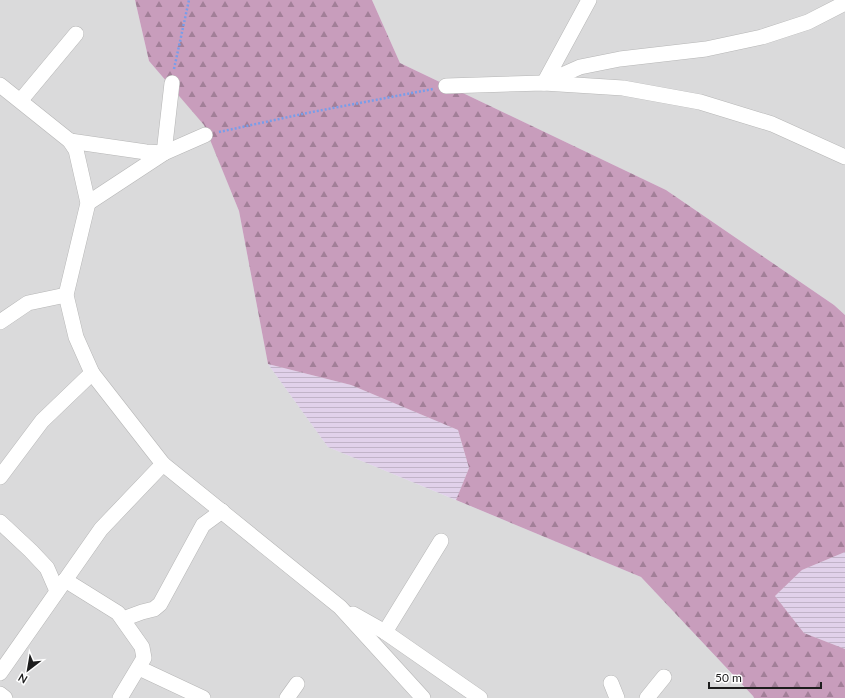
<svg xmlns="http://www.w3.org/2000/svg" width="845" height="698" font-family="Lato,sans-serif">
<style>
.residential{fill:#dadadb}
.farmland{fill:url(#farmland-rules)}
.forest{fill:url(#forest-firs)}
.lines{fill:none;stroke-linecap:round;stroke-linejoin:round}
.street-casing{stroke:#b6b6b6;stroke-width:16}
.path{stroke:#789dea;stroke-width:2.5;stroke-dasharray:2 2;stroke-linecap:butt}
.street{stroke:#fff;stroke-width:15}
</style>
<defs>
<pattern id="farmland-rules" width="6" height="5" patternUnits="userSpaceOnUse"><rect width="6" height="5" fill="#e1d1ea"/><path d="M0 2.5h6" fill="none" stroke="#c1b3c8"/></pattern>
<pattern id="forest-firs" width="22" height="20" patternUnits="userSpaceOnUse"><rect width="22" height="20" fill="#c89dbc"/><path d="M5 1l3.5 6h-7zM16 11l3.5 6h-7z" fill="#a27f98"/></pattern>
</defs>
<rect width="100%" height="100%" fill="#e6e4ed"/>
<g class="residential">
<polygon points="0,0 135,0 149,61 204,124 239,211 268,364 328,447 641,577 753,696 754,698 0,698"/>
<polygon points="372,0 845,0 845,315 834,305 666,190 400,63"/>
</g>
<g class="farmland">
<polygon points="268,364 351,385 458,430 469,468 456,500 328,447"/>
<polygon points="845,552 845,649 804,633 775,596 802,570"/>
</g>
<polygon class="forest" points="135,0 372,0 400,63 666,190 834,305 845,315 845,552 802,570 775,596 804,633 845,649 845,698 754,698 753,696 641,577 456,500 469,468 458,430 351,385 268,364 239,211 204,125 149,61"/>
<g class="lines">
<defs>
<g id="street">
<polyline points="589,0 544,83 580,67 620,59 706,49 762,37 808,22 845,3"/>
<polyline points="0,85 70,141 76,150 88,203 66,295 76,337 92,373 163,464 340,607 423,698"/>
<polyline points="446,86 544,83 623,88 700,102 772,124 845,157"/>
<polyline points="21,100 76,34"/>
<polyline points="70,141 146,152 164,153 172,83"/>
<polyline points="88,203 164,153 205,135"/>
<polyline points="0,322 28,303 66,295"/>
<polyline points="0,477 42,421 92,373"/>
<polyline points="0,522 31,551 47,568 57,591"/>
<polyline points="65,580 118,613 142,647 144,658 120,698"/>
<polyline points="353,614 385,632 480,698"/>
<polyline points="123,619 142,612 154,609 160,604 203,525 222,511"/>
<polyline points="385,632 441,541"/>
<polyline points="139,668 203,698"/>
<polyline points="0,673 101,529 163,464"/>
<polyline points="611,683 617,698"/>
<polyline points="0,694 5,698"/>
<polyline points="287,698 297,684"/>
<polyline points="647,698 664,677"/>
</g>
</defs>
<use href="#street" class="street-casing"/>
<g class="path">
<polyline points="174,69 189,0"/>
<polyline points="219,132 307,113 433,89"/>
</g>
<use href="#street" class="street"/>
</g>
<g transform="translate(28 670) rotate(211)" stroke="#ffffff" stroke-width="3" paint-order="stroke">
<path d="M0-3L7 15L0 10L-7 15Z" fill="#1d1d1d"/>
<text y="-6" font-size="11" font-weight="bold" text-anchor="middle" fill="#1d1d1d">N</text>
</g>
<path d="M709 682v6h112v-6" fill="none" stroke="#1d1d1d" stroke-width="2"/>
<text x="715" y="682" font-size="12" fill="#1d1d1d" stroke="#ffffff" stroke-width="3" paint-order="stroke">50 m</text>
</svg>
